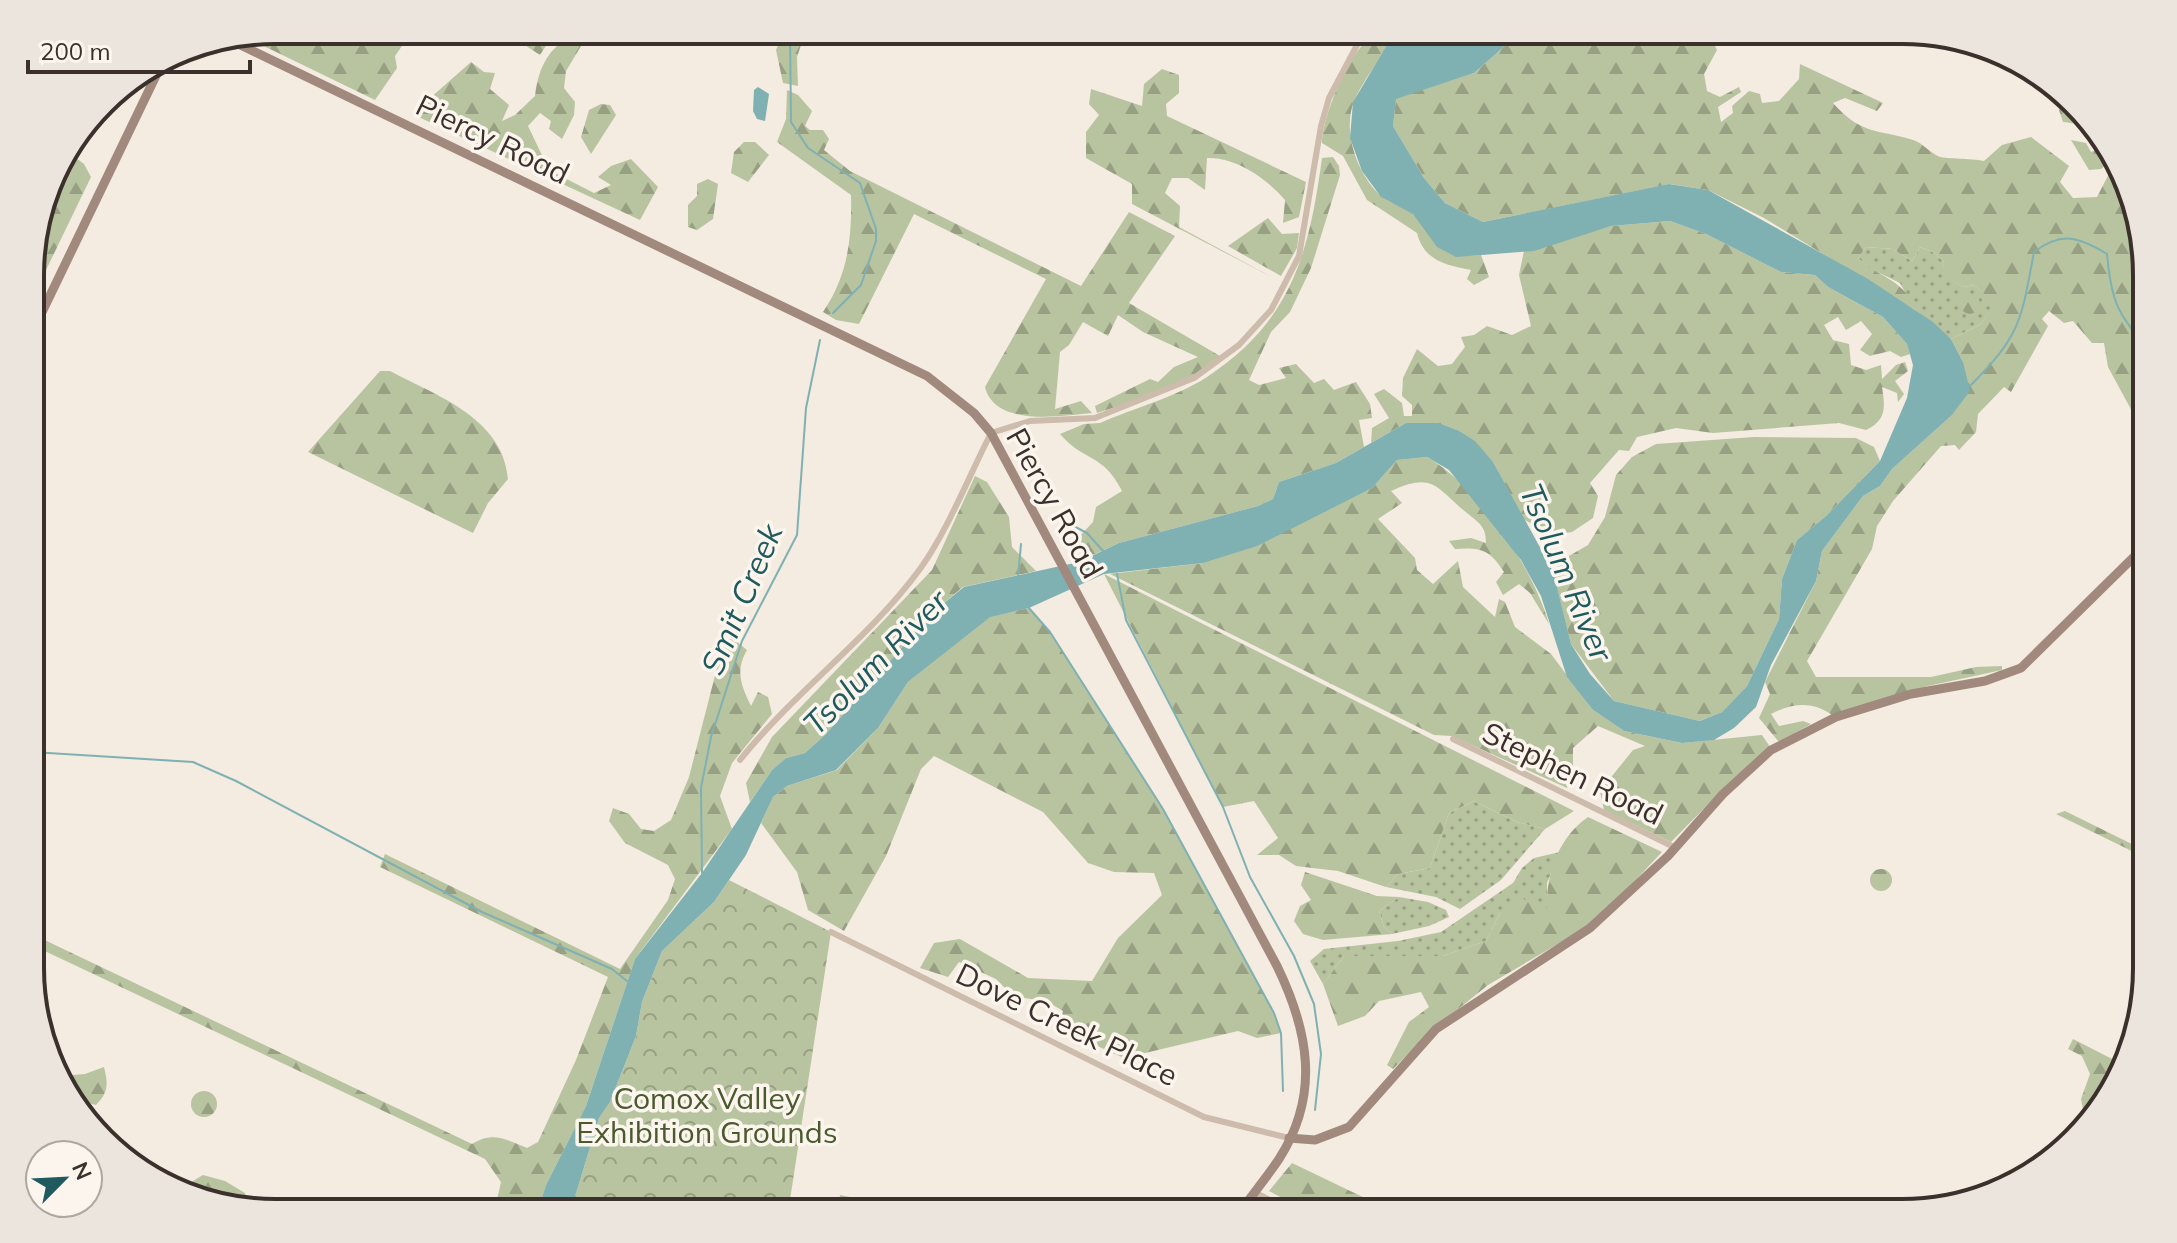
<svg xmlns="http://www.w3.org/2000/svg" width="2177" height="1243" font-family="Mulish,sans-serif">
<style>
.grass{fill:url(#grass-dots)}
.forest{fill:url(#forest-firs)}
.park{fill:url(#park-crowns)}
.garden{fill:#b8c4a0}
.water{fill:#7fb0b2}
.lines{fill:none;stroke-linecap:round;stroke-linejoin:round}
.stream{stroke:#7fb0b2;stroke-width:2}
.street{stroke:#cdbbac;stroke-width:6}
.secondary{stroke:#a18a7d;stroke-width:9}
.labels{text-anchor:middle;dominant-baseline:central;stroke-width:7;stroke-linejoin:round;paint-order:stroke}
.street-label{font-size:30px;fill:#3b302b;stroke:#fbf5ee}
.park-label{font-size:30px;fill:#4a5a2e;stroke:#fbf5ee}
.water-label{font-size:32px;font-style:italic;fill:#1f5a5e;stroke:#fbf5ee}
.rim{fill:none;stroke:#3b302b;stroke-width:4}
</style>
<defs>
<pattern id="grass-dots" width="8" height="8" patternUnits="userSpaceOnUse" patternTransform="scale(2)"><rect width="8" height="8" fill="#b8c4a0"/><path d="M2 2h.1M6 6h.1" fill="none" stroke="#97a083" stroke-width="1.8" stroke-linecap="round"/></pattern>
<pattern id="forest-firs" width="22" height="20" patternUnits="userSpaceOnUse" patternTransform="scale(2)"><rect width="22" height="20" fill="#b8c4a0"/><path d="M5 1l3.5 6h-7zM16 11l3.5 6h-7z" fill="#97a083"/></pattern>
<pattern id="park-crowns" width="20" height="18" patternUnits="userSpaceOnUse" patternTransform="scale(2)"><rect width="20" height="18" fill="#b8c4a0"/><path d="M2 6a3 3 0 1 1 6 0M12 15a3 3 0 1 1 6 0" fill="none" stroke="#97a083"/></pattern>
</defs>
<rect width="100%" height="100%" fill="#f4ebe1"/>
<g class="grass">
<polygon points="1866,247 1893,249 1912,261 1920,247 1935,253 1944,262 1943,273 1963,287 1974,285 1996,304 1981,324 1951,339 1915,310 1900,283 1869,268 1858,258"/>
<polygon points="1474,801 1517,822 1545,829 1501,880 1460,909 1436,897 1386,887 1398,874 1430,868 1449,813"/>
<polygon points="1560,852 1547,883 1547,908 1500,913 1486,941 1443,956 1344,956 1323,984 1310,961 1324,949 1398,941 1441,932 1513,883 1522,868 1534,858"/>
<polygon points="1399,897 1428,902 1446,910 1449,917 1429,926 1392,934 1384,927 1379,911"/>
</g>
<g class="forest">
<polygon points="275,30 413,30 395,56 397,68 375,100 243,36"/>
<polygon points="502,30 556,30 540,55"/>
<polygon points="760,30 806,30 797,57 798,86 783,83 776,50 781,38"/>
<path d="M 1523,30 L 1680,30 L 1686,34 L 1689,30 L 1707,30 L 1717,50 L 1704,74 L 1707,91 L 1720,97 L 1739,87 L 1741,92 L 1718,107 L 1721,122 L 1733,113 L 1732,106 L 1749,91 L 1760,94 L 1762,103 L 1779,101 L 1799,79 L 1800,64 L 1883,103 L 1877,111 L 1845,98 L 1833,103 C 1861,135 1877,129 1913,140 C 1923,143 1930,153 1940,157 C 1947,159 1970,158 1984,161 L 2002,145 L 2031,137 L 2069,166 L 2060,182 L 2073,198 L 2097,197 L 2114,164 L 2146,259 L 2135,278 L 2146,307 L 2146,437 L 2108,367 L 2104,343 L 2092,343 L 2073,321 L 2064,323 L 2049,311 L 2042,319 L 2048,326 L 2011,392 L 2004,387 L 1978,414 L 1976,432 L 1959,450 L 1955,445 L 1941,446 L 1893,501 L 1877,526 L 1872,549 L 1807,661 L 1816,677 L 1931,677 L 1976,667 L 2002,666 L 2002,670 L 1928,686 L 1832,715 C 1812,701 1792,703 1771,714 L 1779,726 L 1803,721 L 1811,724 L 1779,742 L 1759,718 L 1770,694 L 1765,682 L 1816,581 L 1822,551 L 1863,496 L 1880,486 L 1892,469 L 1951,416 L 1963,362 L 1951,339 L 1981,324 L 1995,304 L 1974,285 L 1963,287 L 1942,273 L 1944,262 L 1935,253 L 1920,247 L 1912,261 L 1893,249 L 1866,247 L 1858,258 C 1879,278 1906,280 1915,310 L 1764,218 L 1708,190 L 1670,184 L 1483,222 L 1445,203 L 1424,178 L 1393,126 L 1396,98 L 1474,73 Z"/>
<path d="M 1374,34 L 1387,46 C 1377,64 1363,81 1355,99 C 1341,130 1357,174 1381,196 C 1390,204 1404,206 1413,214 C 1443,240 1429,259 1481,255 L 1489,277 L 1474,285 L 1467,279 L 1471,270 C 1446,265 1424,261 1417,233 L 1367,200 L 1343,156 L 1322,143 C 1323,115 1349,51 1374,34 Z"/>
<path d="M 567,38 L 581,46 L 566,71 L 564,88 L 575,102 L 574,115 L 562,139 L 549,129 L 551,121 L 540,113 L 528,126 L 549,170 L 594,193 L 611,185 L 598,177 L 611,166 L 631,159 L 658,187 L 640,220 L 412,114 L 471,62 L 484,72 L 495,73 L 490,89 L 509,105 L 502,121 L 515,115 L 535,96 C 538,71 546,52 567,38 Z"/>
<path d="M 1162,69 L 1179,75 L 1179,93 L 1166,104 L 1167,116 L 1306,182 L 1299,217 L 1283,223 L 1285,200 C 1266,178 1236,157 1207,158 L 1205,190 L 1188,178 L 1172,178 L 1165,193 L 1180,206 L 1179,227 L 1279,281 L 1132,204 L 1132,184 L 1086,158 L 1086,132 L 1099,115 L 1089,104 L 1091,89 L 1142,106 L 1144,84 Z"/>
<path d="M 787,90 L 798,95 L 812,111 L 805,126 L 810,130 L 823,130 L 829,139 L 824,150 L 850,171 L 1081,286 L 1129,212 L 1175,236 L 1129,303 L 1220,356 C 1191,387 1137,400 1097,413 L 1095,406 L 1150,379 L 1158,382 L 1174,367 L 1198,357 L 1143,332 L 1118,315 L 1108,336 L 1083,322 L 1069,345 L 1060,352 L 1055,409 L 1081,401 L 1092,413 C 1060,416 995,427 985,387 L 1046,279 L 914,214 L 859,324 L 836,320 L 823,312 C 848,275 852,239 851,195 L 777,142 L 786,119 Z"/>
<path d="M 2067,103 L 2106,139 L 2113,159 L 2101,169 L 2089,170 L 2071,140 L 2086,143 L 2091,152 L 2098,149 C 2084,130 2091,125 2063,122 L 2059,110 Z"/>
<polygon points="601,104 610,105 616,115 591,154 581,137 589,110"/>
<polygon points="744,142 755,142 769,155 748,182 731,173 734,152"/>
<polygon points="68,152 84,164 91,177 32,299 32,243 55,166"/>
<path d="M 1333,157 L 1339,166 L 1340,175 L 1311,268 L 1290,312 L 1271,332 L 1249,380 L 1259,385 L 1286,378 L 1279,368 L 1296,364 L 1314,383 L 1324,379 L 1334,390 L 1356,382 L 1370,404 L 1372,418 L 1359,420 L 1364,447 L 1336,463 L 1279,482 L 1273,499 L 1258,506 L 1119,543 L 1093,555 L 1077,539 L 1093,522 L 1096,507 L 1122,491 C 1103,453 1084,462 1060,434 L 1084,424 L 1100,423 C 1134,408 1176,397 1207,377 C 1292,321 1309,253 1322,158 Z"/>
<polygon points="708,179 718,184 713,219 697,230 688,227 688,205 697,196 697,184"/>
<polygon points="1268,218 1282,234 1299,233 1297,248 1281,276 1228,246"/>
<path d="M 1670,221 L 1706,234 L 1781,272 L 1815,275 L 1828,287 L 1883,317 L 1907,344 L 1910,354 L 1901,357 L 1890,351 L 1870,356 L 1860,350 L 1872,334 L 1861,321 L 1846,330 L 1838,317 L 1824,325 L 1833,340 L 1849,344 L 1851,365 L 1866,370 L 1881,365 L 1882,379 L 1896,365 L 1905,362 L 1908,371 L 1895,381 L 1904,394 L 1898,402 L 1897,393 L 1882,387 C 1885,407 1887,420 1866,430 L 1839,423 L 1713,433 L 1676,428 L 1637,437 L 1629,451 L 1619,450 L 1590,483 L 1598,496 L 1593,518 L 1572,532 L 1552,535 L 1523,519 L 1493,462 L 1406,423 L 1371,443 L 1372,428 L 1389,418 L 1374,394 L 1384,389 L 1402,403 L 1404,416 L 1412,416 L 1412,405 L 1402,396 L 1403,378 L 1417,349 L 1438,366 L 1452,364 L 1465,347 L 1461,337 L 1474,335 L 1487,326 L 1512,335 L 1531,326 L 1519,275 L 1524,251 L 1611,226 Z"/>
<circle cx="1970" cy="304" r="10"/>
<path d="M 380,371 L 390,371 C 437,396 503,418 508,479 L 488,503 L 473,533 L 308,452 Z"/>
<polygon points="1754,437 1856,438 1874,447 1880,461 1826,516 1797,540 1782,579 1779,619 1747,686 1722,712 1700,721 1614,701 1571,644 1553,572 1562,560 1588,545 1605,517 1616,475 1632,457 1656,444"/>
<path d="M 1427,457 C 1480,488 1532,566 1549,624 L 1530,593 L 1519,584 L 1503,595 L 1496,582 L 1504,572 C 1490,550 1481,547 1455,549 L 1449,541 L 1471,538 L 1486,543 C 1486,526 1479,523 1467,513 C 1436,488 1434,471 1391,491 L 1402,503 L 1378,519 L 1415,558 L 1417,570 L 1433,584 L 1458,561 L 1463,587 L 1495,617 L 1499,599 L 1505,602 L 1515,627 L 1551,654 L 1593,710 L 1624,731 L 1682,743 L 1762,735 L 1770,747 L 1726,786 L 1671,842 L 1604,810 L 1600,791 L 1633,750 L 1645,746 L 1598,726 L 1573,748 L 1573,773 L 1567,788 L 1452,736 L 1434,735 L 1110,574 L 1203,563 L 1372,488 L 1397,460 Z"/>
<polygon points="975,476 987,482 1009,517 1012,547 1036,571 963,587 933,612 826,734 805,753 786,758 772,770 750,802 746,783 772,737 932,570"/>
<polygon points="1104,574 1574,811 1545,829 1517,822 1474,801 1449,813 1430,868 1398,874 1386,887 1338,871 1296,866 1279,855 1257,855 1278,838 1254,801 1223,807"/>
<polygon points="1029,608 1050,632 1163,809 1274,1013 1281,1033 1257,1038 1238,1031 1124,1058 1084,1040 1060,1023 1063,1011 1048,1002 1013,996 996,979 959,962 948,977 920,968 934,943 960,939 1028,978 1092,981 1118,938 1162,895 1154,873 1114,872 1088,863 1043,812 934,756 921,769 886,856 844,931 808,910 797,872 761,823 773,797 787,786 837,770 878,728 908,682 990,616"/>
<path d="M 731,637 L 747,650 C 735,671 741,685 751,706 L 758,692 L 768,697 L 772,714 L 732,763 L 720,796 L 732,829 L 635,959 L 586,1106 L 546,1185 L 537,1213 L 494,1213 L 501,1182 L 485,1159 L 32,945 L 32,934 L 472,1144 C 493,1131 505,1139 527,1148 L 538,1142 L 576,1060 L 608,977 L 380,867 L 385,854 L 620,969 L 668,900 L 675,879 L 668,865 L 625,843 L 609,821 L 613,808 L 629,814 L 641,829 L 654,831 L 671,820 L 689,777 L 720,656 Z"/>
<polygon points="2065,811 2146,851 2146,858 2056,814"/>
<path d="M 1588,817 L 1662,852 L 1597,921 L 1488,985 L 1431,1031 L 1393,1069 L 1387,1065 L 1409,1022 L 1429,1007 L 1421,992 L 1379,1001 L 1365,1016 L 1338,1026 L 1323,984 L 1344,956 L 1443,956 L 1486,941 L 1500,913 L 1521,898 L 1547,908 C 1546,873 1559,837 1588,817 Z"/>
<circle cx="1881" cy="880" r="11"/>
<polygon points="1305,872 1377,896 1399,897 1379,911 1384,927 1392,934 1323,940 1303,934 1294,921 1300,906 1311,900 1301,885"/>
<polygon points="2073,1039 2122,1064 2115,1088 2111,1088 2106,1099 2085,1120 2081,1099 2090,1074 2082,1056 2068,1049"/>
<path d="M 104,1067 C 108,1084 109,1092 96,1105 L 83,1102 L 78,1111 L 72,1104 L 61,1076 L 85,1074 Z"/>
<circle cx="204" cy="1104" r="13"/>
<polygon points="1292,1163 1396,1213 1310,1213 1269,1191"/>
<polygon points="203,1175 225,1181 245,1193 248,1206 186,1189 188,1184"/>
</g>
<polygon class="park" points="729,880 831,932 788,1213 570,1213 599,1118 610,1102 636,1036 642,1002 662,951 714,902"/>
<polygon class="garden" points="840,1195 910,1209 910,1213 838,1213"/>
<g class="water">
<polygon points="1396,30 1523,30 1474,73 1396,99 1393,126 1424,178 1445,203 1483,222 1669,184 1708,190 1868,279 1933,322 1951,339 1963,362 1970,391 1951,416 1892,469 1880,486 1863,496 1822,551 1816,581 1771,665 1756,707 1734,728 1714,740 1682,743 1624,731 1593,710 1567,677 1541,596 1521,560 1449,470 1427,457 1397,460 1372,488 1257,546 1203,563 1104,574 1029,608 990,617 908,682 878,728 836,770 787,786 773,797 746,855 714,902 662,951 642,1002 636,1036 610,1102 599,1118 570,1213 537,1213 546,1185 586,1106 635,959 702,873 772,770 786,758 805,753 826,734 933,612 964,587 1079,562 1119,543 1258,506 1273,499 1279,482 1336,463 1406,423 1438,423 1459,431 1475,441 1493,462 1553,571 1571,644 1590,674 1614,701 1700,721 1722,712 1747,686 1779,619 1782,579 1797,540 1826,516 1880,461 1907,398 1913,365 1907,344 1883,317 1828,287 1815,275 1781,272 1706,234 1670,221 1611,226 1534,251 1456,257 1437,247 1413,214 1381,197 1362,171 1350,138 1353,102"/>
<polygon points="758,87 769,94 765,121 757,119 753,111 754,90"/>
</g>
<g class="lines">
<g class="stream">
<polyline points="790,30 791,122 808,148 860,183 876,229 876,241 861,285 833,313"/>
<path d="M 1970,386 C 2021,335 2021,321 2034,252 C 2062,231 2079,237 2107,254 C 2111,298 2116,313 2146,346"/>
<polyline points="1064,521 1087,533 1104,552"/>
<polyline points="1117,574 1126,620 1223,807 1250,877 1294,956 1314,1004 1321,1054 1315,1110"/>
<polyline points="1018,577 1021,544"/>
<polyline points="1028,607 1050,632 1163,809 1274,1013 1281,1033 1283,1091"/>
<polyline points="32,752 193,762 236,781 482,912 612,969 627,981"/>
<polyline points="702,873 701,788 711,737 742,641 797,535 806,408 820,340"/>
</g>
<g class="street">
<polyline points="1453,739 1674,847"/>
<path d="M 740,760 C 795,691 868,640 920,569 C 947,532 970,474 991,433 L 1030,421 L 1095,418 L 1194,378 L 1239,345 L 1271,310 L 1299,256 L 1321,126 L 1329,98 L 1365,30"/>
<polyline points="831,932 1204,1117 1289,1138"/>
<polyline points="1254,1192 1296,1213"/>
</g>
<g class="secondary">
<path d="M 228,39 L 927,376 L 974,413 L 991,433 L 1277,966 C 1308,1030 1321,1094 1279,1159 C 1267,1177 1252,1195 1239,1213"/>
<polyline points="32,333 164,59"/>
<polyline points="1289,1138 1315,1140 1349,1127 1436,1029 1590,928 1668,856 1723,794 1771,750 1836,717 1911,694 1985,681 2021,668 2146,545"/>
</g>
</g>
<g class="labels">
<g class="street-label">
<text transform="translate(493 139) rotate(26)">Piercy Road</text>
<text transform="translate(1055 503) rotate(61)">Piercy Road</text>
<text transform="translate(1573 773) rotate(26)">Stephen Road</text>
<text transform="translate(1067 1024) rotate(26)">Dove Creek Place</text>
</g>
<g class="park-label">
<text x="707" y="1098">Comox Valley<tspan x="707" dy="34">Exhibition Grounds</tspan></text>
</g>
<g class="water-label">
<text transform="translate(1567 572) rotate(67)">Tsolum River</text>
<text transform="translate(741 599) rotate(-67)">Smit Creek</text>
<text transform="translate(875 662) rotate(-45)">Tsolum River</text>
</g>
</g>
<path d="M0 0H2177V1243H0ZM275 44H1902A231 231 0 0 1 2133 275V968A231 231 0 0 1 1902 1199H275A231 231 0 0 1 44 968V275A231 231 0 0 1 275 44Z" fill="#ece5de" fill-rule="evenodd"/>
<path class="rim" d="M275 44H1902A231 231 0 0 1 2133 275V968A231 231 0 0 1 1902 1199H275A231 231 0 0 1 44 968V275A231 231 0 0 1 275 44Z"/>
<g transform="translate(64 1179) rotate(66)"><circle r="38" fill="#fbf5ee" stroke="#aea6a0" stroke-width="2"/>
<path d="M0-6L14 30L0 20L-14 30Z" fill="#1f5a5e"/>
<text y="-12" font-size="22" font-weight="bold" text-anchor="middle" fill="#3b302b">N</text>
</g>
<path d="M28 60v12h222v-12" fill="none" stroke="#3b302b" stroke-width="4"/>
<text x="40" y="60" font-size="24" fill="#3b302b" stroke="#fbf5ee" stroke-width="6" paint-order="stroke">200 m</text>
</svg>
